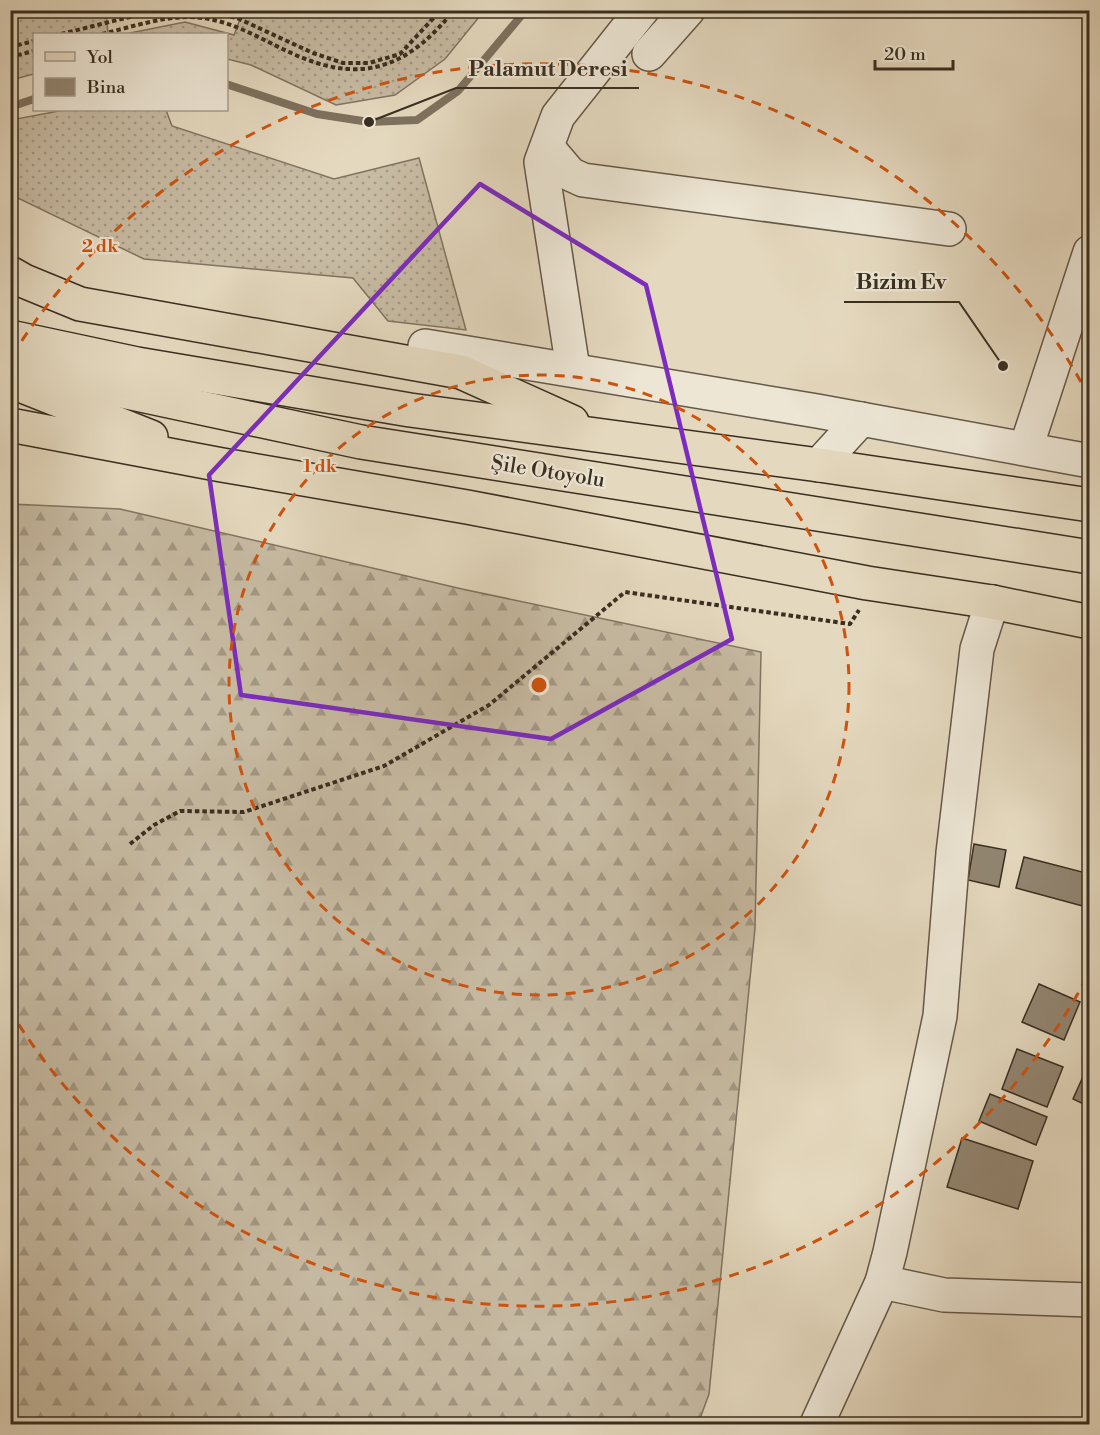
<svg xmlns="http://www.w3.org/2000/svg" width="1100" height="1435" font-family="'Libre Bodoni',serif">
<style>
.grass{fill:url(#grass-dots);stroke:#807462;stroke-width:1.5}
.forest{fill:url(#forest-firs);stroke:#807462;stroke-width:1.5}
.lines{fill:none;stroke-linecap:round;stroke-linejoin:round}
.stream{stroke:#7d715e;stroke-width:8}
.building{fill:#928672;stroke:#392e20;stroke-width:1.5}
.minor-casing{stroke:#645848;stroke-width:36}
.major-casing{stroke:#392e20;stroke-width:36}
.highway-casing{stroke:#392e20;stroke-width:36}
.path{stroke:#392e20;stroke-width:4;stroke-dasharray:4.5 3;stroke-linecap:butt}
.minor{stroke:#ede6d5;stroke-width:33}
.major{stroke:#e4d8be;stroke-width:33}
.highway{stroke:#e4d8be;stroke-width:33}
.marked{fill:none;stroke:#7b2cbf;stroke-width:4.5;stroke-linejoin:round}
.ring{fill:none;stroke:#ce530f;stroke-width:3;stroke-dasharray:10 8}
.labels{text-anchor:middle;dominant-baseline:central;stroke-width:4.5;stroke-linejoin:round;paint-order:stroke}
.street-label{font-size:21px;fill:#392e20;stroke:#ede6d5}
.centre{fill:#ce530f;stroke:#ede6d5;stroke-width:3}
.ring-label{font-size:18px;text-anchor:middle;font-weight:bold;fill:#ce530f;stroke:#ede6d5;stroke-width:4.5;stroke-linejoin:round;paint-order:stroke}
.leader{fill:none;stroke:#392e20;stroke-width:2}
.callout-dot{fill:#392e20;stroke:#ede6d5;stroke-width:2}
.callout-label{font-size:22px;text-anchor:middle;font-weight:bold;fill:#392e20;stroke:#ede6d5;stroke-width:4.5;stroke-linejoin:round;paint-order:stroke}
</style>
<defs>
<pattern id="grass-dots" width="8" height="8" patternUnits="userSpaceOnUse" patternTransform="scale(1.5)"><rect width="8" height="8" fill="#c7bba3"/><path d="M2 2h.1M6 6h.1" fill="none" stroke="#a39884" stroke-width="1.8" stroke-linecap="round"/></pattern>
<pattern id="forest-firs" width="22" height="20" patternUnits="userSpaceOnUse" patternTransform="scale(1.5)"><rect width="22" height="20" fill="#c7bba3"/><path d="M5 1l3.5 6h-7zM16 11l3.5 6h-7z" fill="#a39884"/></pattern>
</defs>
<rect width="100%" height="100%" fill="#e4d8be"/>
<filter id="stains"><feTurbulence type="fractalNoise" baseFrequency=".00333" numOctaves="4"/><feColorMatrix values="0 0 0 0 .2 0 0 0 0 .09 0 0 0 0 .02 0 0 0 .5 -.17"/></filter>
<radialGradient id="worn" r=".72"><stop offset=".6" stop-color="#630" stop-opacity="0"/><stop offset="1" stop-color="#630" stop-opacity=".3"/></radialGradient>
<g class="grass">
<polygon points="11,11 106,11 108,34 34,34 34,74 11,80"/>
<polygon points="243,11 243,10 484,11 445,59 395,95 336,105 251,65 227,59 226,34 125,34 185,22 234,35"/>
<polygon points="64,110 166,110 172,126 334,179 419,158 466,330 388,321 353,278 144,259 18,198 11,201 11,120"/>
</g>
<polygon class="forest" points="11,504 120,509 462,589 761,652 755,928 709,1394 698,1424 11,1424"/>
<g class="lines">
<g class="stream">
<polyline points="226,84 317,114 369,122 417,120 458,91 526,10"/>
<polyline points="10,107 34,99"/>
</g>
</g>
<g class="building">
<polygon points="974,844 1006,850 999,887 968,880"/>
<polygon points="1024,857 1090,874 1090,908 1016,888"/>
<polygon points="1039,984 1080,1002 1064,1040 1022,1022"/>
<polygon points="1017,1049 1063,1067 1047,1107 1002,1089"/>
<polygon points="1090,1061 1090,1107 1073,1099"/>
<polygon points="990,1094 1047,1117 1036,1145 979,1121"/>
<polygon points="962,1138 1033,1161 1018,1209 947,1187"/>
</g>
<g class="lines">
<defs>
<g id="minor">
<polyline points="649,54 688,10"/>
<polyline points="547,147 570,174 583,180 949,229"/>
<polyline points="425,346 817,411 1090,461"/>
<polyline points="573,369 541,162 558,116 642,10"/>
<polyline points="1026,448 1090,252"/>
<polyline points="819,465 861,419"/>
<polyline points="882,1282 944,1295 1090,1300"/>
<polyline points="817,1424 882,1282 890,1252 940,1016 953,853 977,649 992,602"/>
</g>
<polyline id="major" points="992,602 1090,622"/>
<g id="highway">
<polyline points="10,273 24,281 80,304 461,372 572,422"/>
<polyline points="10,337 137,364 410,410 819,465 1090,505"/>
<polyline points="10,367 361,442 1090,557"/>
<polyline points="20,385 151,437"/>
<polyline points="10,425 222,465 467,507 867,583 992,602"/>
</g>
</defs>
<use href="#minor" class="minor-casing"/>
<use href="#major" class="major-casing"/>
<use href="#highway" class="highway-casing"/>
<g class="path">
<polyline points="201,10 237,18 313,53 343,63 369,63 400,54 441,10"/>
<polyline points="61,34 158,10"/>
<path d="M 102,34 C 136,26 174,12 209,19 C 246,26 276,49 311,61 C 373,83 415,59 454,10"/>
<polyline points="10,47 34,41"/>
<polyline points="10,57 34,51"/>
<polyline points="130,844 154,825 180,811 244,812 384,766 489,705 625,592 850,624 859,610"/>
</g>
<use href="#minor" class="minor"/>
<use href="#major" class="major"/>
<use href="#highway" class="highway"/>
</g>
<path class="marked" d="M 480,184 L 646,285 L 732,639 L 551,739 L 241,695 L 209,475 Z"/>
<g class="ring">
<circle cx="539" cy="685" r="310"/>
<path d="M1087 977A621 621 0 0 1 12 1014M12 356A621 621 0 0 1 1087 393"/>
</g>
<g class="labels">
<g class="street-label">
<text transform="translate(548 472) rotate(9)">Şile Otoyolu</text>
</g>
</g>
<circle cx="539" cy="685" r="9" class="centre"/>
<g class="ring-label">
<text x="100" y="252">2 dk</text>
<text x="320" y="472">1 dk</text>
</g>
<path class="leader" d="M369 122L456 88H639M1003 366L959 302H844"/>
<g class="callout-dot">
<circle cx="369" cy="122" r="6"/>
<circle cx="1003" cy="366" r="6"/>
</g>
<g class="callout-label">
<text x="548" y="76">Palamut Deresi</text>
<text x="901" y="289">Bizim Ev</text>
</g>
<rect width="1100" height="1435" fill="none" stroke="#e4d8be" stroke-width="36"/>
<rect x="12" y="12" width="1076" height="1411" fill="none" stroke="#392e20" stroke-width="3"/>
<rect x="18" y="18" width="1064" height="1399" fill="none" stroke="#392e20" stroke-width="1.5"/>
<rect x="33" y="33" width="195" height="78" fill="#ede6d5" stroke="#a59c8d" stroke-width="1.5"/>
<rect x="45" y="52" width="30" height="9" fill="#e4d8be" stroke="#a59c8d" stroke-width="1.5"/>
<text x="87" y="63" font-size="18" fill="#392e20">Yol</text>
<rect x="45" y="78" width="30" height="18" fill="#928672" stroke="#a59c8d" stroke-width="1.5"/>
<text x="87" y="93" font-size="18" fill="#392e20">Bina</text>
<path d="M875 60v9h78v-9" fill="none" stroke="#392e20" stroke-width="3"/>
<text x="884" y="60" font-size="18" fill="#392e20" stroke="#ede6d5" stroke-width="4.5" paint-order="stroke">20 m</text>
<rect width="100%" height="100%" filter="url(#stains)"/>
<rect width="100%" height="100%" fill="url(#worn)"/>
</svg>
